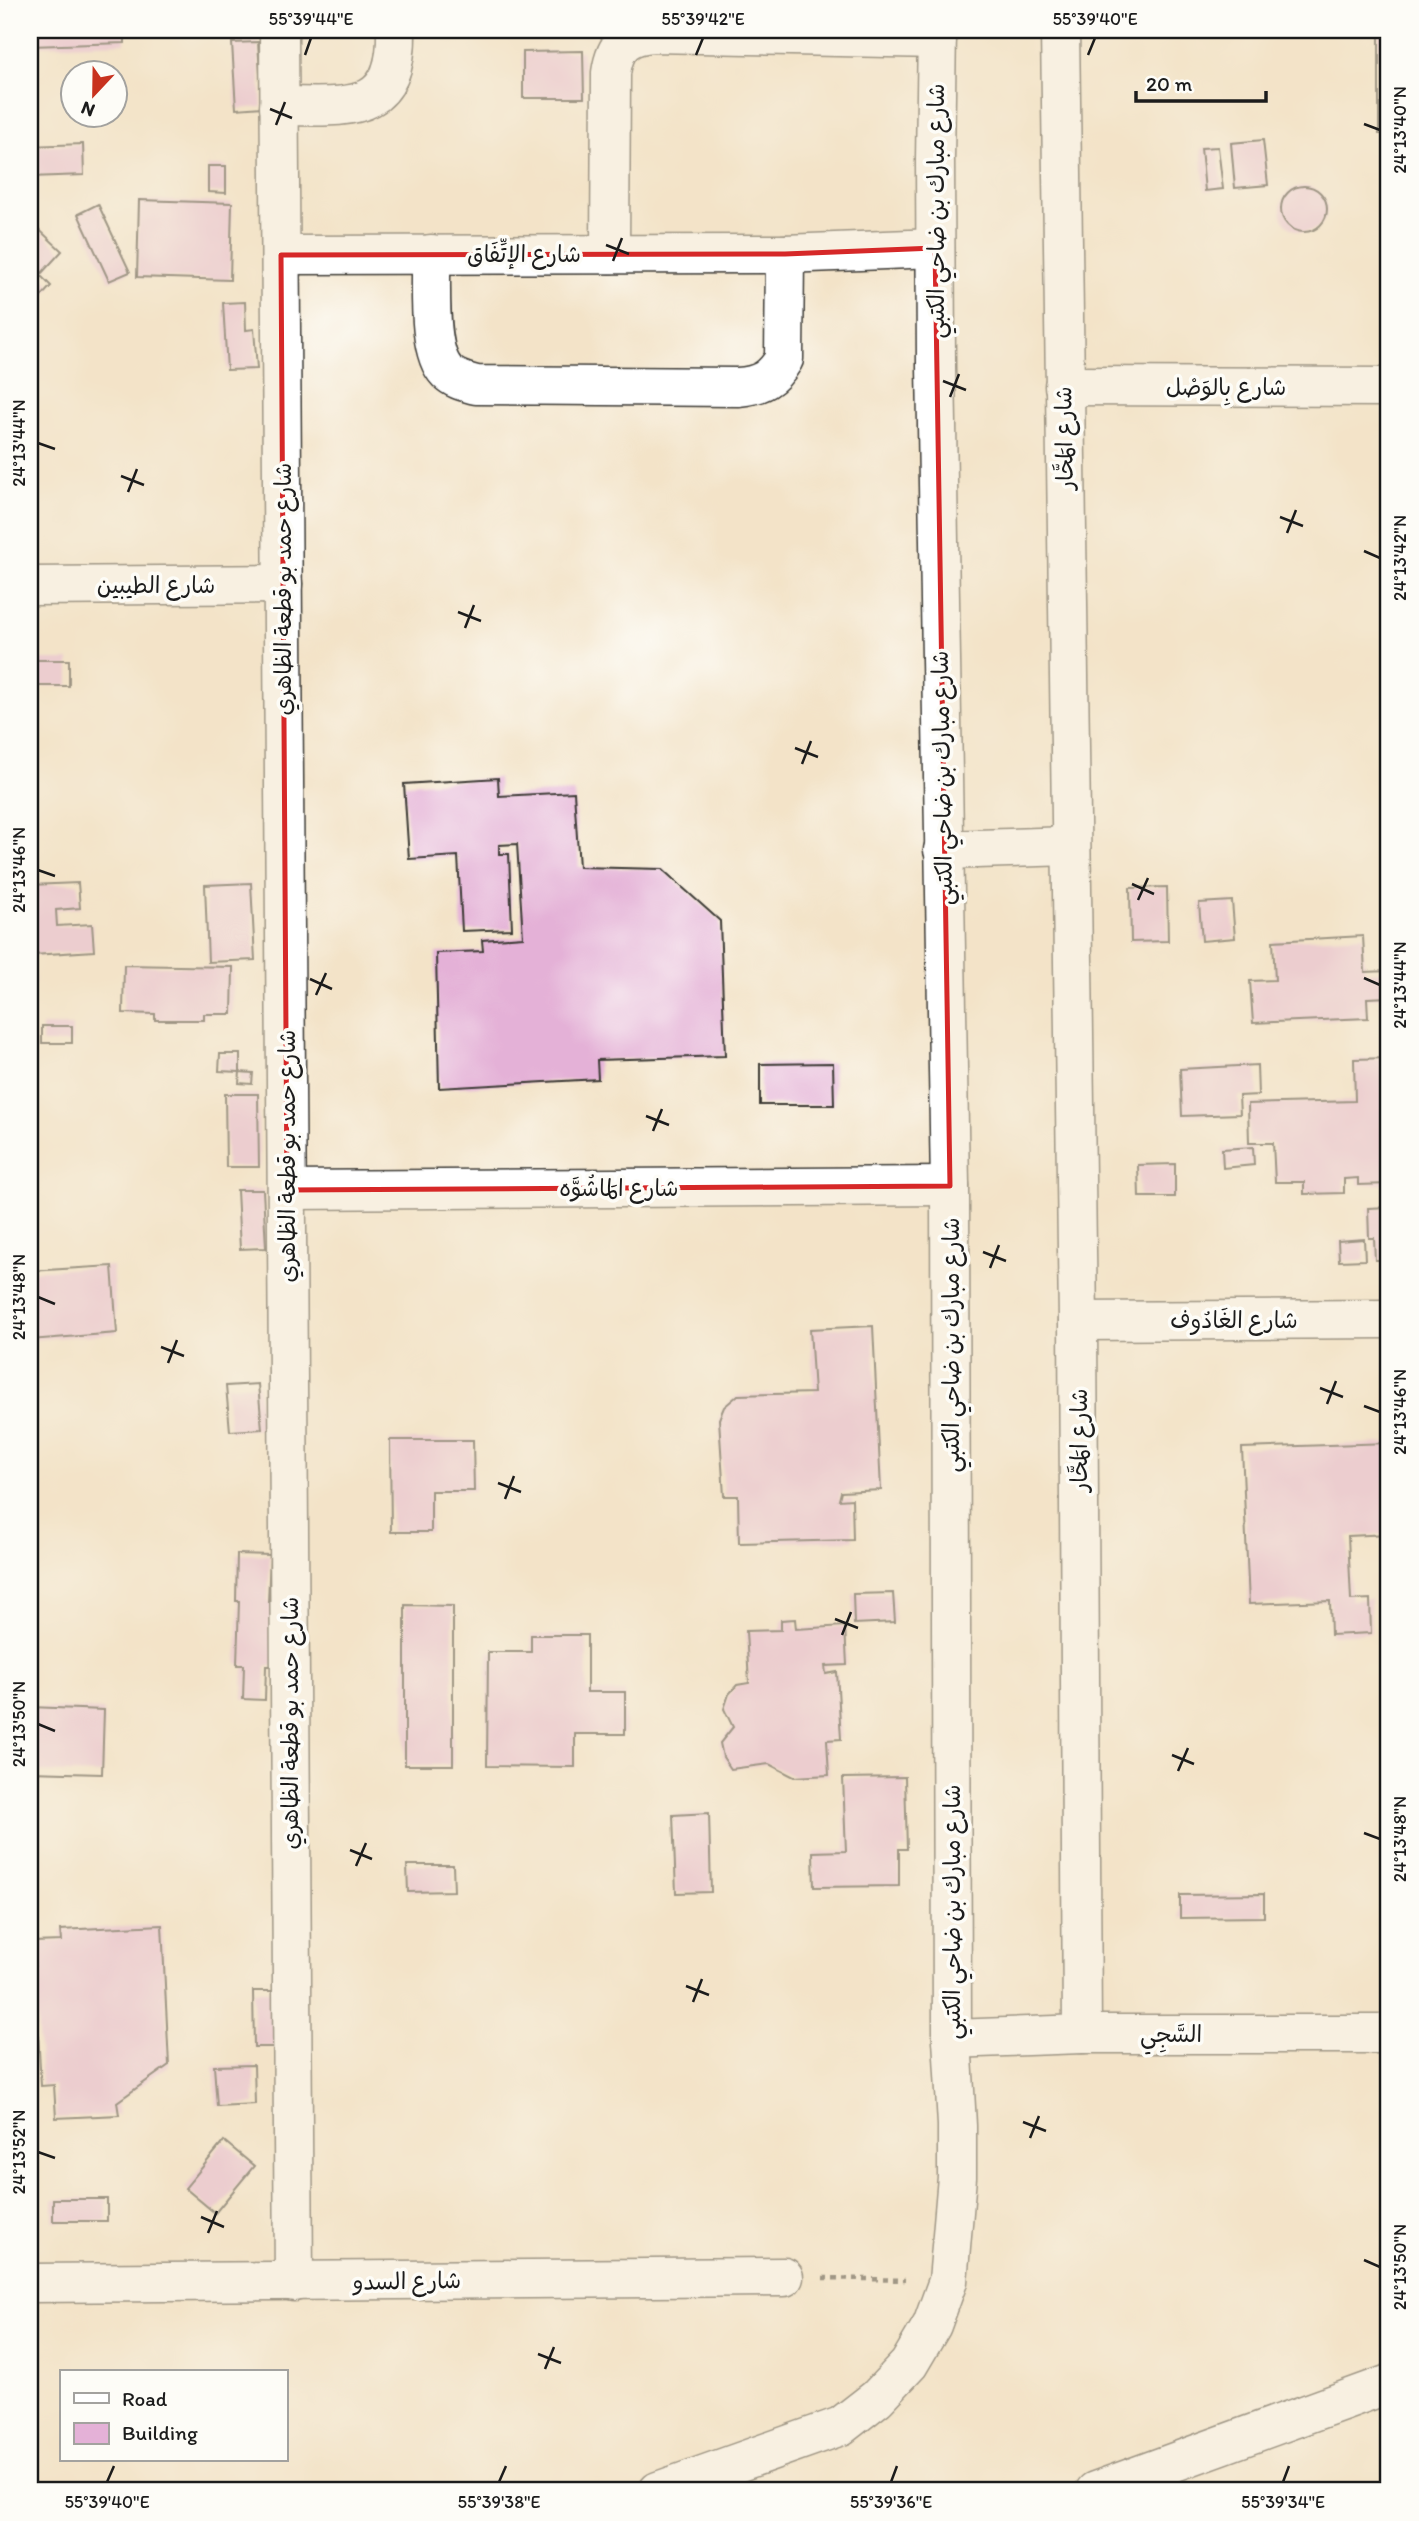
<svg xmlns="http://www.w3.org/2000/svg" width="1419" height="2521" font-family="Itim,'Playpen Sans Arabic',sans-serif">
<style>
.building{fill:#e4b1d7}
.lines{fill:none;stroke-linecap:round;stroke-linejoin:round}
.minor-casing{stroke:#3c3a36;stroke-width:41}
.path{stroke:#3c3a36;stroke-width:4.5;stroke-dasharray:5 5;stroke-linecap:butt}
.minor{stroke:#fff;stroke-width:38}
.marked{fill:none;stroke:#d62828;stroke-width:5;stroke-linejoin:round}
.ticks{fill:none;stroke:#1c1c1c;stroke-width:2.5}
.labels{text-anchor:middle;dominant-baseline:central;stroke-width:7;stroke-linejoin:round;paint-order:stroke}
.street-label{font-size:23px;fill:#1c1c1c;stroke:#fdfcf7}
.neatline{fill:none;stroke:#1c1c1c;stroke-width:2.5}
.ticks-label{font-size:18px;text-anchor:middle;fill:#1c1c1c}
</style>
<rect width="100%" height="100%" fill="#fdfcf7"/>
<filter id="ink" filterUnits="userSpaceOnUse"><feTurbulence type="fractalNoise" baseFrequency=".0143" numOctaves="2"/><feDisplacementMap in="SourceGraphic" scale="14" xChannelSelector="R" yChannelSelector="G"/><feConvolveMatrix kernelMatrix="1 2 1 2 8 2 1 2 1" color-interpolation-filters="sRGB"/></filter>
<filter id="wash" filterUnits="userSpaceOnUse"><feTurbulence type="fractalNoise" baseFrequency=".00686" numOctaves="4" result="noise"/><feDisplacementMap in="SourceGraphic" scale="28" xChannelSelector="R" yChannelSelector="G"/><feGaussianBlur stdDeviation="1.57" result="paint"/><feColorMatrix in="noise" values="0 0 0 0 0 0 0 0 0 0 0 0 0 0 0 0 0 1.4 0 .05"/><feComposite in="paint" operator="in"/></filter>
<g filter="url(#wash)">
<rect width="100%" height="100%" fill="#f3e3c8"/>
<g id="blocks">
<g class="building">
<polygon points="30,30 125,30 125,43 30,46"/>
<rect x="1379" y="30" width="10" height="104"/>
<polygon points="258,42 262,107 236,109 232,43"/>
<polygon points="583,51 584,98 523,98 523,52"/>
<polygon points="1263,140 1268,185 1235,188 1231,143"/>
<polygon points="83,144 84,175 30,177 30,146"/>
<polygon points="1218,147 1223,189 1205,191 1201,148"/>
<polygon points="208,166 226,166 226,193 208,192"/>
<circle cx="1304" cy="209" r="23"/>
<polygon points="139,200 232,203 230,280 137,277"/>
<polygon points="98,204 130,272 109,281 78,214"/>
<polygon points="30,221 62,251 40,275 51,286 30,309"/>
<polygon points="245,302 246,330 254,329 257,369 227,370 223,303"/>
<rect x="30" y="660" width="39" height="26"/>
<polygon points="498,778 499,796 574,792 579,867 662,869 720,921 725,1056 597,1060 598,1079 439,1088 436,953 483,951 482,940 523,937 517,844 499,845 499,854 509,854 512,929 462,931 458,856 409,859 404,784"/>
<polygon points="78,883 80,908 56,910 57,926 92,924 94,951 33,955 35,984 30,984 30,885"/>
<polygon points="251,883 255,960 208,962 205,885"/>
<polygon points="1167,887 1168,941 1131,942 1130,888"/>
<polygon points="1232,901 1235,938 1202,941 1199,903"/>
<polygon points="1363,936 1365,972 1389,971 1389,997 1367,998 1368,1018 1253,1023 1250,981 1275,980 1273,941"/>
<polygon points="124,965 233,967 232,1014 204,1014 204,1020 155,1020 155,1014 123,1013"/>
<rect x="42" y="1026" width="30" height="17"/>
<polygon points="220,1054 240,1054 240,1072 253,1073 252,1084 239,1083 240,1072 219,1071"/>
<polygon points="1389,1058 1389,1184 1358,1185 1358,1178 1344,1179 1344,1193 1304,1194 1304,1182 1275,1182 1273,1143 1249,1143 1248,1104 1355,1101 1354,1059"/>
<polygon points="833,1063 834,1105 760,1105 760,1064"/>
<polygon points="1257,1065 1258,1095 1239,1096 1240,1114 1182,1116 1180,1069"/>
<polygon points="225,1094 258,1094 259,1167 226,1167"/>
<polygon points="1253,1147 1254,1165 1223,1168 1222,1149"/>
<polygon points="1175,1164 1175,1197 1139,1197 1138,1165"/>
<polygon points="237,1190 263,1190 266,1248 240,1249"/>
<polygon points="1389,1207 1389,1260 1375,1260 1374,1238 1369,1238 1368,1208"/>
<polygon points="1364,1239 1365,1260 1339,1261 1338,1241"/>
<polygon points="112,1266 117,1333 30,1340 30,1271"/>
<polygon points="873,1326 881,1490 841,1492 839,1500 852,1499 853,1540 739,1543 738,1496 724,1496 719,1419 724,1407 738,1395 814,1393 810,1329"/>
<polygon points="258,1384 262,1429 230,1431 226,1386"/>
<polygon points="390,1440 473,1440 474,1491 431,1491 431,1532 391,1532"/>
<polygon points="1389,1443 1389,1534 1348,1536 1351,1600 1370,1599 1371,1633 1331,1635 1330,1601 1249,1604 1242,1448"/>
<polygon points="237,1554 270,1555 268,1602 275,1602 274,1666 266,1666 265,1700 243,1699 244,1665 237,1665 239,1601 236,1601"/>
<polygon points="893,1593 895,1622 854,1624 853,1594"/>
<polygon points="405,1605 453,1606 453,1765 405,1765"/>
<polygon points="795,1619 796,1629 845,1626 847,1665 825,1666 826,1674 837,1672 841,1739 827,1740 829,1775 794,1777 769,1764 731,1769 723,1757 720,1743 733,1727 724,1709 729,1694 737,1685 749,1683 746,1631 781,1630 781,1620"/>
<polygon points="531,1635 587,1635 587,1692 625,1692 625,1734 575,1734 575,1767 487,1766 488,1652 531,1652"/>
<polygon points="30,1707 104,1710 102,1774 30,1772"/>
<polygon points="905,1777 907,1849 899,1849 899,1886 814,1887 813,1852 846,1851 843,1778"/>
<polygon points="709,1813 711,1892 676,1893 673,1815"/>
<polygon points="407,1865 453,1865 454,1891 408,1892"/>
<polygon points="1264,1894 1264,1917 1180,1918 1180,1895"/>
<polygon points="162,1925 169,2065 117,2102 119,2115 56,2118 54,2085 41,2086 33,1942 61,1941 60,1930"/>
<polygon points="253,1991 278,1991 279,2047 254,2047"/>
<polygon points="254,2065 255,2104 217,2106 214,2066"/>
<polygon points="224,2141 254,2166 215,2213 185,2188"/>
<rect x="53" y="2199" width="54" height="22"/>
</g>
</g>
</g>
<g filter="url(#ink)">
<use href="#blocks" fill-opacity="0" stroke="#3c3a36" stroke-width="2"/>
<g class="lines">
<defs>
<g id="minor">
<polyline points="279,30 294,2282"/>
<polyline points="1060,30 1078,1321 1082,2034"/>
<path d="M 279,106 C 346,106 398,117 396,30"/>
<path d="M 431,254 C 432,283 426,351 447,372 C 455,380 465,382 476,385 L 738,387 C 761,385 772,379 784,359 L 785,254"/>
<path d="M 610,254 L 611,73 C 615,45 626,35 653,33 L 937,39"/>
<polyline points="281,255 785,254 935,248"/>
<polyline points="1064,386 1389,387"/>
<polyline points="30,586 283,584"/>
<polyline points="943,850 1070,846"/>
<polyline points="287,1190 950,1186"/>
<polyline points="1078,1321 1389,1319"/>
<polyline points="952,2039 1082,2034 1389,2034"/>
<polyline points="30,2283 784,2277"/>
<polyline points="658,2491 841,2426 877,2398 909,2364 932,2325 948,2281 957,2177 957,2125 952,2039 950,1186 936,366 935,160 937,30"/>
<polyline points="1095,2491 1389,2384"/>
</g>
</defs>
<use href="#minor" class="minor-casing"/>
<polyline class="path" points="823,2278 905,2280"/>
<use href="#minor" class="minor"/>
</g>
</g>
<path d="M0 0H1419V2521H0ZM 935,248 L 950,1186 L 287,1190 L 281,255 L 785,254 Z" fill="#f3e3c8" fill-opacity=".55" fill-rule="evenodd"/>
<path class="marked" d="M 935,248 L 950,1186 L 287,1190 L 281,255 L 785,254 Z"/>
<path class="ticks" d="M 305,55 L 311,38M 696,55 L 703,38M 1088,55 L 1095,38M 270,109 L 292,118M 1364,124 L 1380,130M 276,125 L 285,102M 606,245 L 629,254M 613,261 L 622,238M 943,381 L 966,390M 950,397 L 959,374M 38,443 L 55,449M 121,476 L 144,485M 128,492 L 137,469M 1280,517 L 1303,526M 1287,533 L 1296,510M 1364,551 L 1380,558M 458,612 L 481,621M 465,628 L 474,605M 795,748 L 818,757M 802,764 L 811,741M 38,870 L 55,876M 1132,884 L 1154,894M 1138,900 L 1148,878M 1364,978 L 1380,985M 310,979 L 332,989M 316,995 L 326,973M 646,1116 L 669,1125M 653,1131 L 662,1109M 983,1252 L 1006,1261M 990,1268 L 999,1245M 38,1297 L 55,1304M 161,1347 L 184,1356M 168,1363 L 177,1340M 1320,1388 L 1343,1397M 1327,1404 L 1336,1381M 1364,1406 L 1380,1412M 498,1483 L 521,1492M 505,1499 L 514,1476M 835,1619 L 858,1628M 842,1635 L 851,1612M 38,1724 L 55,1731M 1172,1755 L 1194,1764M 1178,1771 L 1188,1748M 1364,1833 L 1380,1839M 350,1850 L 372,1859M 356,1866 L 366,1843M 686,1986 L 709,1995M 693,2002 L 702,1979M 1023,2122 L 1046,2131M 1030,2138 L 1039,2116M 38,2152 L 55,2158M 201,2217 L 224,2227M 208,2233 L 217,2211M 1364,2260 L 1380,2267M 538,2354 L 561,2363M 545,2369 L 554,2347M 107,2482 L 114,2466M 499,2482 L 506,2466M 891,2482 L 897,2466M 1283,2482 L 1289,2466"/>
<g class="labels">
<g class="street-label">
<text transform="translate(936 211) rotate(-90)">شارع مبارك بن ضاحي الكتبي</text>
<text x="524" y="254">شارع الإتِّفَاق</text>
<text x="1226" y="387">شارع بِالوَصْل</text>
<text transform="translate(1064 438) rotate(-91)">شارع المَحَّار</text>
<text x="156" y="585">شارع الطيبين</text>
<text transform="translate(283 589) rotate(-90)">شارع حمد بو قطعة الظاهري</text>
<text transform="translate(942 778) rotate(-91)">شارع مبارك بن ضاحي الكتبي</text>
<text transform="translate(287 1156) rotate(-90)">شارع حمد بو قطعة الظاهري</text>
<text x="619" y="1188">شارع المَاشُوَّه</text>
<text x="1234" y="1320">شارع الغَادُوف</text>
<text transform="translate(951 1345) rotate(-90)">شارع مبارك بن ضاحي الكتبي</text>
<text transform="translate(1079 1440) rotate(-90)">شارع المَحَّار</text>
<text transform="translate(290 1723) rotate(-90)">شارع حمد بو قطعة الظاهري</text>
<text transform="translate(952 1912) rotate(-90)">شارع مبارك بن ضاحي الكتبي</text>
<text x="1171" y="2034">السَّجِي</text>
<text transform="translate(407 2281) rotate(-1)">شارع السدو</text>
</g>
</g>
<rect width="1419" height="2521" fill="none" stroke="#fdfcf7" stroke-width="77"/>
<rect x="60" y="2370" width="228" height="91" fill="#fdfcf7" stroke="#a3a29f" stroke-width="2"/>
<rect x="74" y="2393" width="35" height="10" fill="#ffffff" stroke="#a3a29f" stroke-width="2"/>
<text x="122" y="2406" font-size="21" fill="#1c1c1c">Road</text>
<rect x="74" y="2423" width="35" height="21" fill="#e4b1d7" stroke="#a3a29f" stroke-width="2"/>
<text x="122" y="2440" font-size="21" fill="#1c1c1c">Building</text>
<g transform="translate(94 94) rotate(202)"><circle r="33" fill="#fdfcf7" stroke="#a3a29f" stroke-width="2"/>
<path d="M0-5L12 26L0 18L-12 26Z" fill="#c8321e"/>
<text y="-10" font-size="19" font-weight="bold" text-anchor="middle" fill="#1c1c1c">N</text>
</g>
<path d="M1136 91v10h130v-10" fill="none" stroke="#1c1c1c" stroke-width="3.5"/>
<text x="1146" y="91" font-size="21" fill="#1c1c1c" stroke="#fdfcf7" stroke-width="5" paint-order="stroke">20 m</text>
<rect x="38" y="38" width="1342" height="2444" class="neatline"/>
<g class="ticks-label">
<text x="311" y="25">55°39'44"E</text>
<text x="703" y="25">55°39'42"E</text>
<text x="1095" y="25">55°39'40"E</text>
<text transform="translate(1400 130) rotate(-90)" y="6">24°13'40"N</text>
<text transform="translate(19 443) rotate(-90)" y="6">24°13'44"N</text>
<text transform="translate(1400 558) rotate(-90)" y="6">24°13'42"N</text>
<text transform="translate(19 870) rotate(-90)" y="6">24°13'46"N</text>
<text transform="translate(1400 985) rotate(-90)" y="6">24°13'44"N</text>
<text transform="translate(19 1297) rotate(-90)" y="6">24°13'48"N</text>
<text transform="translate(1400 1412) rotate(-90)" y="6">24°13'46"N</text>
<text transform="translate(19 1724) rotate(-90)" y="6">24°13'50"N</text>
<text transform="translate(1400 1839) rotate(-90)" y="6">24°13'48"N</text>
<text transform="translate(19 2152) rotate(-90)" y="6">24°13'52"N</text>
<text transform="translate(1400 2267) rotate(-90)" y="6">24°13'50"N</text>
<text x="107" y="2508">55°39'40"E</text>
<text x="499" y="2508">55°39'38"E</text>
<text x="891" y="2508">55°39'36"E</text>
<text x="1283" y="2508">55°39'34"E</text>
</g>
</svg>
